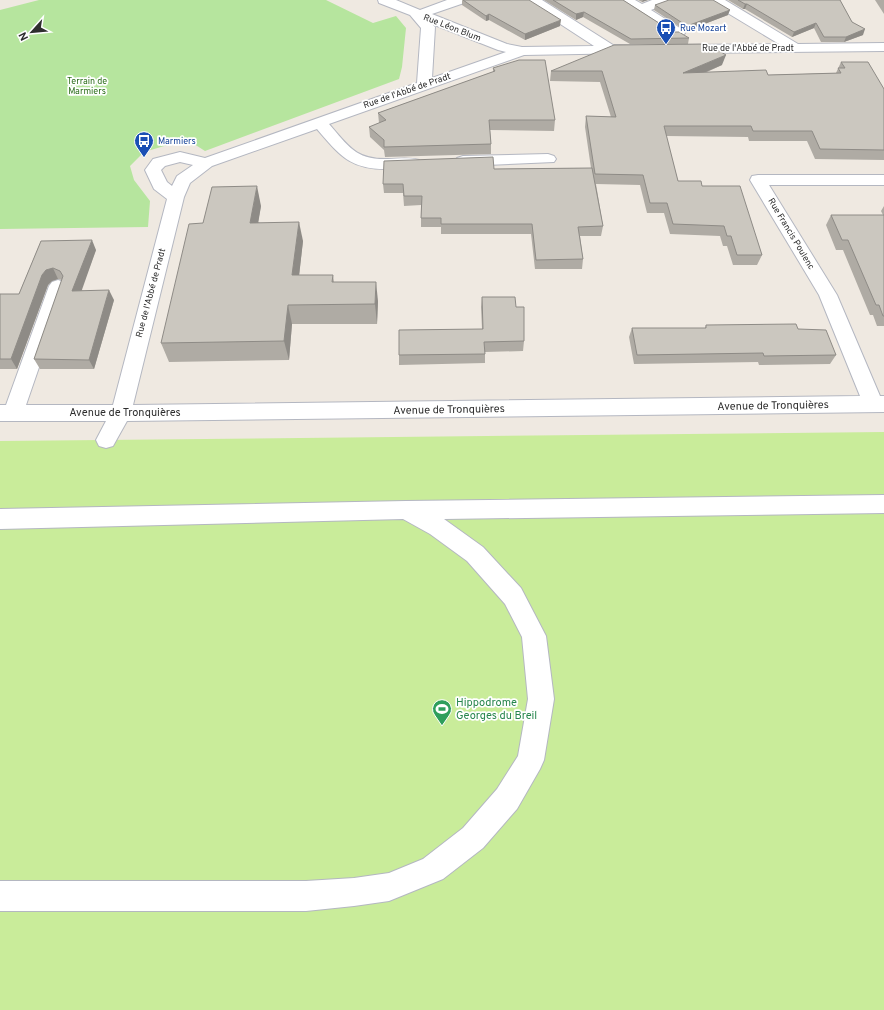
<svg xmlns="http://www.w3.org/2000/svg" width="884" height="1010" font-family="Overpass,sans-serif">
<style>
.green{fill:#b6e59e}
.pitch{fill:#c9ec9a}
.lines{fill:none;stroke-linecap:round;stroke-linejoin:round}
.minor-casing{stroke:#b4b7c1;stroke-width:2}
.minor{fill:#fff;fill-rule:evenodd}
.wall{fill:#afaba4}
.shaded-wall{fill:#8e8b86}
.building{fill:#cbc7bf;stroke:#8e8b86}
.labels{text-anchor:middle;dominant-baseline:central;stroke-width:3.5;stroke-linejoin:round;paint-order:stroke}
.far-street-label{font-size:9px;fill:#2e2e2e;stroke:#fff}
.far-transit-label{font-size:9px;fill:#164399;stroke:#fff;text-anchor:start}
.far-park-label{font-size:9px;fill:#2c6e1b;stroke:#fff}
.street-label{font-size:11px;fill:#2e2e2e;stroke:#fff}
.leisure-label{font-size:11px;fill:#27864d;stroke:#fff;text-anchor:start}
</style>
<rect width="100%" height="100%" fill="#efe9e1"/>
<polygon class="green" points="39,0 326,0 373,23 396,16 406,28 402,67 399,79 205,151 194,144 171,144 144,152 130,166 134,180 150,201 148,227 0,229 0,10"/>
<polygon class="pitch" points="884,432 884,1010 0,1010 0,441"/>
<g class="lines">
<defs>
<g id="minor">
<path d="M 378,0 L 396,0 L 420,10 L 447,0 L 465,0 L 464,3 L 432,14 L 507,44 L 522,47 L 594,46 L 528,3 L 527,0 L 542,0 L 613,45 L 640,46 L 642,49 L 640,52 L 635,53 L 524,55 L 329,124 C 349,147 356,160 388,159 C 398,159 409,157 419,160 L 421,163 L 419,166 C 410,169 400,168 390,169 C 351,170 341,157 317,129 L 212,166 L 190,183 L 184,197 L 133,405 L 860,396 L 819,295 L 750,180 L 752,176 L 758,175 L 884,175 L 884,185 L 769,185 L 837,295 L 880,396 L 884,396 L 884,412 L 127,421 L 113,446 L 106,448 L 99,446 L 96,440 L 106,421 L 0,421 L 0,405 L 6,405 L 49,286 L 52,282 L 58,280 L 64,282 L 67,286 L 26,405 L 113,405 L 167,199 L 154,189 L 145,170 L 153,159 L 180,152 L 205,158 L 417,83 L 421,28 L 410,15 L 379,3 ZM 432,24 L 498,50 L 506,52 L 432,78 L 435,27 ZM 180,162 L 193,165 L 177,176 L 172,186 L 167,182 L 161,170 L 165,166 Z"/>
<polygon points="620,0 635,0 642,4 652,0 670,0 669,3 651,10 683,30 685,33 683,36 673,36 621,3"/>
<polygon points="710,0 725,0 798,44 884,43 884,51 685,53 680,52 678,49 680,46 685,45 779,44 711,3"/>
<polygon points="548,154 554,156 556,159 554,162 463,166 457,164 455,161 457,158 463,156"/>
<polygon points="884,495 884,513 444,519 483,547 521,588 546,636 554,699 544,760 540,769 517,809 483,848 443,879 389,901 354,906 306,911 0,911 0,881 306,881 354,878 389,873 423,859 463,828 497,789 518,756 528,699 522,637 505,604 467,561 430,534 403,519 0,529 0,509 406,501"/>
</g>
</defs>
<use href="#minor" class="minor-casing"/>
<use href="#minor" class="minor"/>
</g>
<g class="wall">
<polygon points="462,0 560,26 525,40 489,20 486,21 462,5"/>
<polygon points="544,0 623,0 673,32 689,38 688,44 630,44 583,17 576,20"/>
<polygon points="638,0 648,0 642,2"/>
<polygon points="728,0 840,0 852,22 863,35 844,42 821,42 814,28 792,37 745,9 743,9"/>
<polygon points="875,0 884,0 884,14"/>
<polygon points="655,5 728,15 686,31 654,10"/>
<polygon points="841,62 884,89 884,160 815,159 807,141 749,141 748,137 666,136 678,181 702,186 762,255 757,265 733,265 727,246 723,246 720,236 670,234 664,213 647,213 640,185 596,184 603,226 601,236 580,236 583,259 582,269 535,269 531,234 441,234 441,227 421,227 421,205 404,206 403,193 384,193 383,184 494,169 591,168 585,127 586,116 611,117 600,82 550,81 551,71 722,65 707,72 768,75 836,73"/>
<polygon points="493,68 555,120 554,131 490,130 491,144 491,154 385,157 384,150 370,137 369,127 379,123 378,113 493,72"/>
<polygon points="261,206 258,222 303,241 299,275 333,275 334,282 378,301 377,324 292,324 289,360 169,362 161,343 203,223"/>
<polygon points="884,206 884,326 877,326 873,315 870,315 843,250 836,250 826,225 831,215 883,215 881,211"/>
<polygon points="41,241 96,250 81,290 114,300 94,369 40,369 34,359 62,280 58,279 52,281 48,285 17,369 0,369 0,294 19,294"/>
<polygon points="482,297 516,307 524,341 523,351 485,352 485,363 399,365 399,355 482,329 481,307"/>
<polygon points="706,325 798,329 836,355 830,364 759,365 758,362 634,364 629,337 632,328 705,328"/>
</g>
<g class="shaded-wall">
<polygon points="643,0 648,0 642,2"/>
<polygon points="745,4 747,4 745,9 743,9"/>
<polygon points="730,10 728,15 686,31 687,26"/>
<polygon points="584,12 583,17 576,20 576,14"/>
<polygon points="489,14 489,20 486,21 486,16"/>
<polygon points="561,20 560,26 525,40 525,34"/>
<polygon points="816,23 814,28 792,37 794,32"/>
<polygon points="865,29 863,35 844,42 846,37"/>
<polygon points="726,55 722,65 680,83 683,73"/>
<polygon points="257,186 261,206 255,242 250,223"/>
<polygon points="299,222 303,241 297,294 292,275"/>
<polygon points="92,240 96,250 78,301 72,291"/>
<polygon points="53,268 58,279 52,281 48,285 17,369 11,359 42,275 46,270"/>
<polygon points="376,282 378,301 377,324 375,304"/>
<polygon points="109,290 114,300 94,369 89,360"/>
<polygon points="288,305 292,324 289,360 284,341"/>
</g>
<g class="building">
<polygon points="463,0 529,0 561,20 525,34 489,14 486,16"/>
<polygon points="553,0 623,0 673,32 679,32 689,38 631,39 584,12 576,14"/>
<polygon points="669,0 713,0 730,10 687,26 655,5"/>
<polygon points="738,0 840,0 852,22 865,29 846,37 824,37 816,23 794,32 747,4 745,4"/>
<polygon points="708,44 726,55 683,73 766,70 768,75 841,73 838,68 845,68 841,62 868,62 884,89 884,150 820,149 812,131 753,131 751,126 664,126 678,181 701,181 702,186 740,186 762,255 737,255 731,236 727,236 724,226 673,224 667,203 650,203 643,175 595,174 586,116 616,117 602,71 551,71 614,45"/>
<polygon points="519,60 545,60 555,120 489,120 491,144 384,147 384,140 369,127 386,120 378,113 495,71 493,68"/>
<polygon points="493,157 494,169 592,168 603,226 578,227 583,259 536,260 532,224 441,224 441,218 421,218 422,196 404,196 403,184 383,184 384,161"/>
<polygon points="257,186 250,223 299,222 292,275 333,275 332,282 376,282 375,304 288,305 284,341 161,343 189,224 203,223 212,187"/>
<polygon points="831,215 884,215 884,316 883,316 879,305 876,305 848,240 842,240"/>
<polygon points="92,240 72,291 109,290 89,360 34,359 63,276 60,271 53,268 46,270 42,275 11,359 0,359 0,294 19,294 41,241"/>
<polygon points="482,297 515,297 516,307 524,307 524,341 484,342 485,354 399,355 399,330 483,329"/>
<polygon points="796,324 798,329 826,330 836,355 764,356 763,353 637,355 632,328 706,328 706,325"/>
</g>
<defs>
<symbol id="bus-pin" viewBox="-11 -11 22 30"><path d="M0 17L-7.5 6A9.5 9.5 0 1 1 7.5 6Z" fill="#1a4fb4" stroke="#fff"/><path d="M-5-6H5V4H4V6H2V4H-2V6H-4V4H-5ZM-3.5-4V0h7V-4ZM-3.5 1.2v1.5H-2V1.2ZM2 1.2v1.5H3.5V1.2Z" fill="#fff"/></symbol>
<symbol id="stadium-pin" viewBox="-11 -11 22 30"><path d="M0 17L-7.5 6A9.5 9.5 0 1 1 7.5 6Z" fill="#2e9e5b" stroke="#fff"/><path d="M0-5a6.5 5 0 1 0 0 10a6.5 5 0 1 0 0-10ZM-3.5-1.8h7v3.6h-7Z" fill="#fff"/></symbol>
</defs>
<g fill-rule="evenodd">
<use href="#bus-pin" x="655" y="17" width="22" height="30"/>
<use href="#bus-pin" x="133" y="130" width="22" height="30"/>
<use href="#stadium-pin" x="431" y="698" width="22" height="30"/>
</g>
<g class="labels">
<g class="far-street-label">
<text transform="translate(452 28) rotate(21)">Rue Léon Blum</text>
<text x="748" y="48">Rue de l'Abbé de Pradt</text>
<text transform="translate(407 91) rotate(-19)">Rue de l'Abbé de Pradt</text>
<text transform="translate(791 234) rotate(59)">Rue Francis Poulenc</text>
<text transform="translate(151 293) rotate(-75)">Rue de l'Abbé de Pradt</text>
</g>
<g class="far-transit-label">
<text x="680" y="28">Rue Mozart</text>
<text x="158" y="141">Marmiers</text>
</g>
<g class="far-park-label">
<text x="87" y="81">Terrain de<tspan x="87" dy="10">Marmiers</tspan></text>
</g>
<g class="street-label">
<text transform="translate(773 406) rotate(-1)">Avenue de Tronquières</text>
<text transform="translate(449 410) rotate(-1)">Avenue de Tronquières</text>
<text x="125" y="413">Avenue de Tronquières</text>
</g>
<g class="leisure-label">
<text x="456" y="703">Hippodrome<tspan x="456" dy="13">Georges du Breil</tspan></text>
</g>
</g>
<g transform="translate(32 32) rotate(243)" stroke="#ffffff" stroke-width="3" paint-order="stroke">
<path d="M0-3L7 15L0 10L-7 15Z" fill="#2e2e2e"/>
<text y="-6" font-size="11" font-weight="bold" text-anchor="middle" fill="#2e2e2e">N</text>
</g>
</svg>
